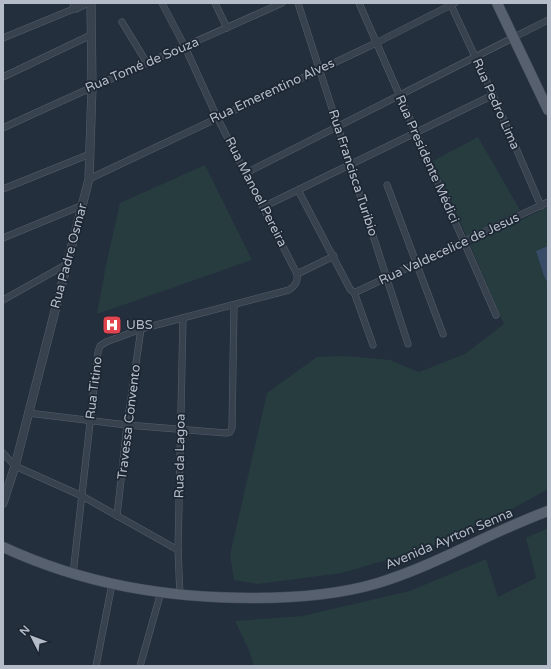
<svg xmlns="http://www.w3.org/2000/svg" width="551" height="669" font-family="'Varela Round',sans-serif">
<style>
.green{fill:#263c3f}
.water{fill:#394c67}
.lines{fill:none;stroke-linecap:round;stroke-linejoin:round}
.minor-casing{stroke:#565f6c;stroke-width:7}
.tertiary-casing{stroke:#565f6c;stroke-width:9}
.primary-casing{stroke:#414a57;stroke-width:11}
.minor{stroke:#38414e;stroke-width:6}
.tertiary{stroke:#38414e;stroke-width:8}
.primary{stroke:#56606e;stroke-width:10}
.labels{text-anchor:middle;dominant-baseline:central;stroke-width:3.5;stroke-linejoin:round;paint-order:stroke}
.street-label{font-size:13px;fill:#b4bcc9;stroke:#1d2633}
.poi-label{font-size:13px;fill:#b4bcc9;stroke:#1d2633;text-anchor:start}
</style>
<rect width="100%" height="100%" fill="#242f3e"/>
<g class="green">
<polygon points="478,137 520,210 467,237 433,161"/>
<polygon points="205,165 252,260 97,314 106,265 120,203"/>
<polygon points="548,207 548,246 537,251 544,276 548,284 548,489 514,508 430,547 342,573 258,584 234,580 230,555 267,393 317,357 343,356 390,360 419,372 465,354 504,324 470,245"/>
<polygon points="548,528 548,666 254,666 249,650 235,621 302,616 410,591 486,559 498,597 536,578 526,538"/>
</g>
<polygon class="water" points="548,246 548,284 544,276 536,251"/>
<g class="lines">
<defs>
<g id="minor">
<polyline points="215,3 227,28"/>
<polyline points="298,3 408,344"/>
<polyline points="359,3 496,315"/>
<polyline points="450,3 493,95 541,206"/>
<polyline points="122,22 147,63"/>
<polyline points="3,38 76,8"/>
<polyline points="3,77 91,35"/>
<path d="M 3,128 C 95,85 189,45 282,3"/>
<polyline points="246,173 548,20"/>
<polyline points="89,179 376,43 455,3"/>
<polyline points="387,185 443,334"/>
<polyline points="3,189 90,154"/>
<polyline points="298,190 350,289 352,291 356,292 548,202"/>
<polyline points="263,207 493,95"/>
<polyline points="3,238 83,205"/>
<polyline points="297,274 334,256"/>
<polyline points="354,292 373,345"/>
<polyline points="3,300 67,264"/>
<polyline points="28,413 127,425 226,433 230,432 232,428 234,305"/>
<polyline points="3,453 15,466 82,496 178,550"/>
<polyline points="117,516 127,425 141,329"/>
<path d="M 73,574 L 98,352 L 100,346 L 106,342 L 141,329 L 289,290 C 296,285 298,281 297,274 L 217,117 L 185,47 L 162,3"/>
<polyline points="180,595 178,550 183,318"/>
<polyline points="96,666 112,584"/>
<polyline points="140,666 161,592"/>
</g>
<g id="tertiary">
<polyline points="74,3 76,8 86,3"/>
<polyline points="3,503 15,466 89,179 92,87 91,3"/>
</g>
<g id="primary">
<polyline points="497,3 548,110"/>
<path d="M 3,547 C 83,584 165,598 253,598 C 295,598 338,595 378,583 C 437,565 490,532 548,511"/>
</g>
</defs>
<use href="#minor" class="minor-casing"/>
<use href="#tertiary" class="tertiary-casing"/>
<use href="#primary" class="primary-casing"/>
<use href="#minor" class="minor"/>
<use href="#tertiary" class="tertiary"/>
<use href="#primary" class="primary"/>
</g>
<defs>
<symbol id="hospital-square" viewBox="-11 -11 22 22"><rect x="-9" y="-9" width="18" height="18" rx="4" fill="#e0444e" stroke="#1d2633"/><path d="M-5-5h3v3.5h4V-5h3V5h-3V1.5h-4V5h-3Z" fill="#fff"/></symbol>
</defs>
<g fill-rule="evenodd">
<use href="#hospital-square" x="101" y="314" width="22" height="22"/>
</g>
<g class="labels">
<g class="street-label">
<text transform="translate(142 65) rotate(-23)">Rua Tomé de Souza</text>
<text transform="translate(272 91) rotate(-25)">Rua Emerentino Alves</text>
<text transform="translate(496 104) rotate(66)">Rua Pedro Lima</text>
<text transform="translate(427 159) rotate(66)">Rua Presidente Médici</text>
<text transform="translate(353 173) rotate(72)">Rua Francisca Turibio</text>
<text transform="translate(256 192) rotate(63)">Rua Manoel Pereira</text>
<text transform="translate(449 249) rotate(-25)">Rua Valdecelice de Jesus</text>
<text transform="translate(69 256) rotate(-75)">Rua Padre Osmar</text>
<text transform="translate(94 388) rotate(-83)">Rua Titino</text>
<text transform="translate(129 422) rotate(-83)">Travessa Convento</text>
<text transform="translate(180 456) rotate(-89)">Rua da Lagoa</text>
<text transform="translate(449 539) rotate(-23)">Avenida Ayrton Senna</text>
</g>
<g class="poi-label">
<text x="126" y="325">UBS</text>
</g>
</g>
<rect width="551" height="669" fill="none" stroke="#b4bcc9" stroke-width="8"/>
<g transform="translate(32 637) rotate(312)" stroke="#1d2633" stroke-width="3" paint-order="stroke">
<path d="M0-3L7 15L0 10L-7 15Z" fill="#b4bcc9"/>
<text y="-6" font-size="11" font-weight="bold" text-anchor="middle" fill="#b4bcc9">N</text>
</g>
</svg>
